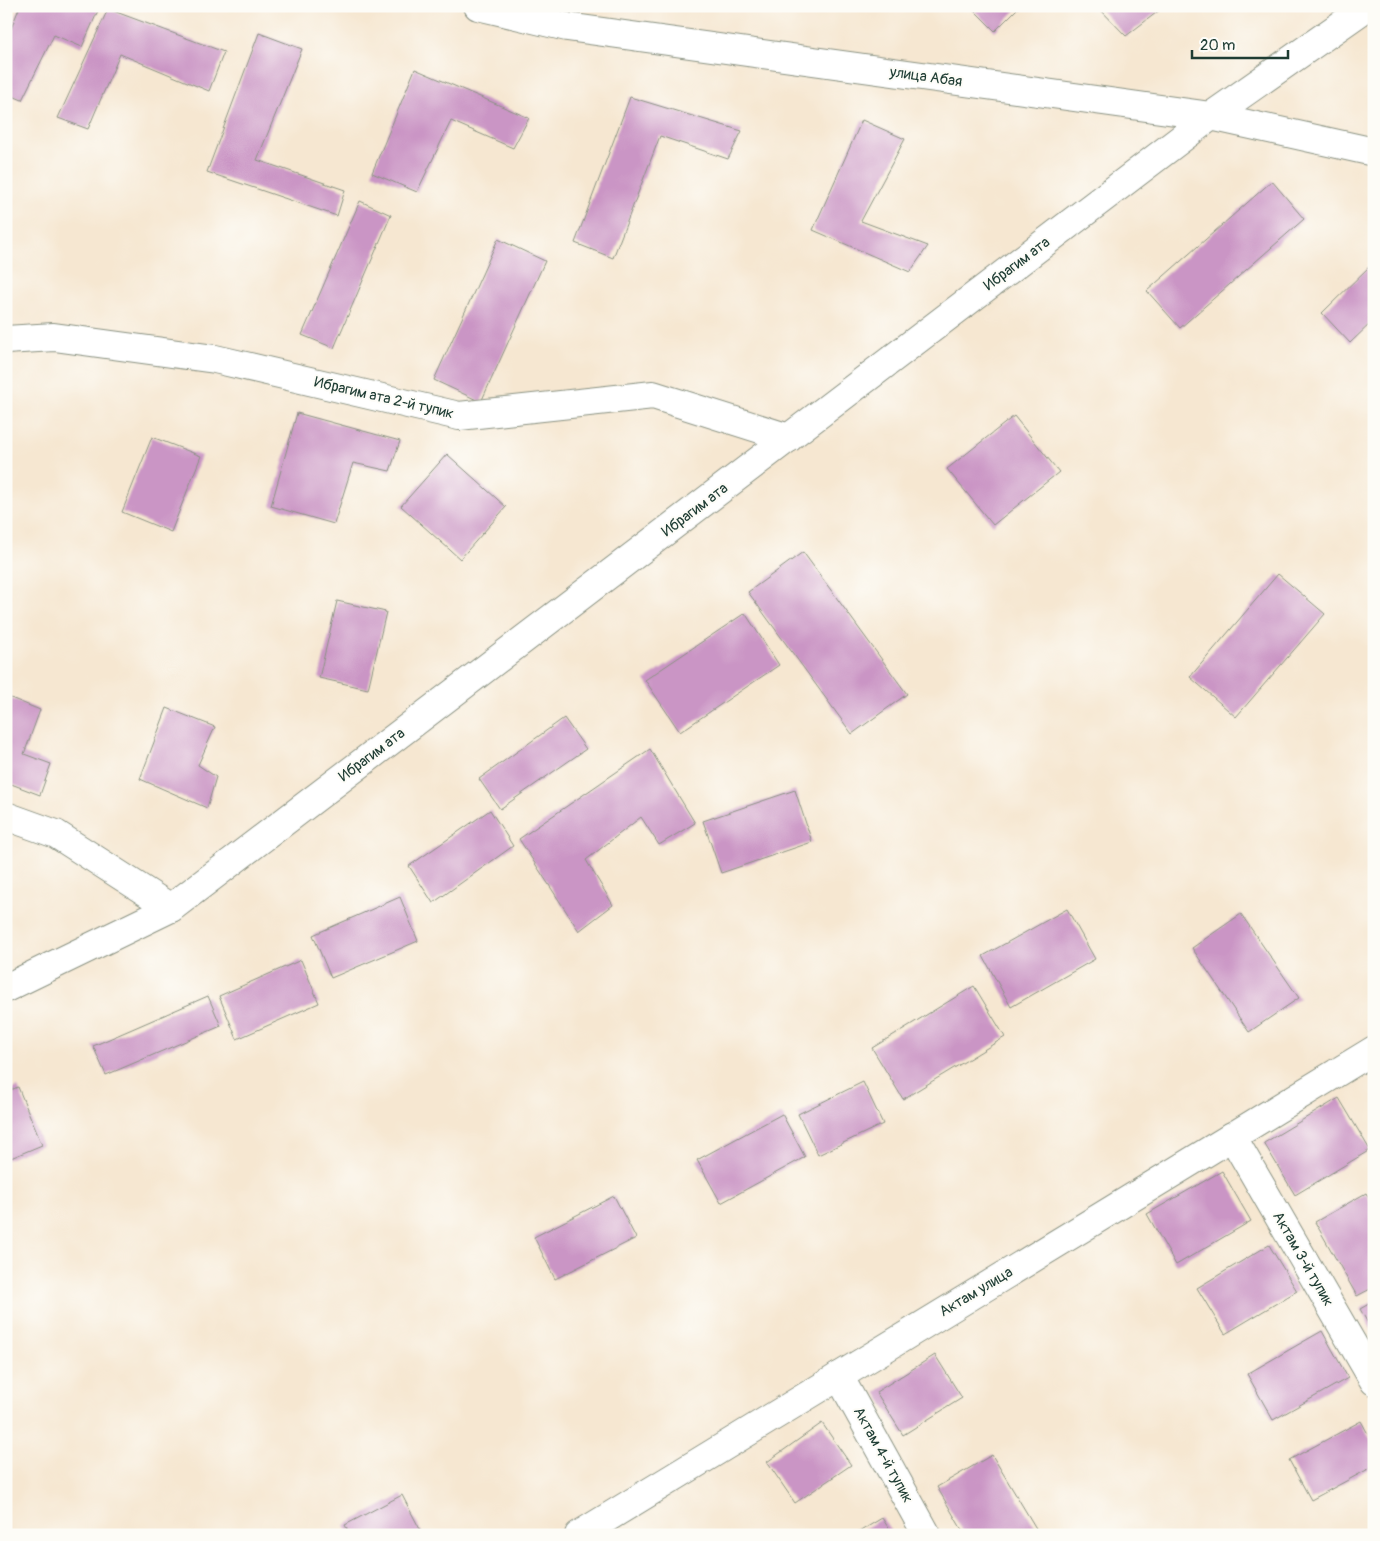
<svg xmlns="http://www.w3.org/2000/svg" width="1380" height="1541" font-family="Pangolin,sans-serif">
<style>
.building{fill:#ca95c5}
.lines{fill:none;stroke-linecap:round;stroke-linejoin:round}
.minor-casing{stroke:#8a9282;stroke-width:30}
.minor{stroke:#fff;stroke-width:28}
.labels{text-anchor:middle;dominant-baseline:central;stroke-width:4;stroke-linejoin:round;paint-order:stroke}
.street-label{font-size:15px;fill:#1f3d34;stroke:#fdfcf7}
</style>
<rect width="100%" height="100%" fill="#fdfcf7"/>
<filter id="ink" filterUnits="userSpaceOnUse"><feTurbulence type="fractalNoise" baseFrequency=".02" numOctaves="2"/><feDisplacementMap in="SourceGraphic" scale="10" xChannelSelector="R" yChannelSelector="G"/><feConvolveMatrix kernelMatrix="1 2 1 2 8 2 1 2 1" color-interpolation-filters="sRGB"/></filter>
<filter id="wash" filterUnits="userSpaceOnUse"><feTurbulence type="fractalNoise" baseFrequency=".0096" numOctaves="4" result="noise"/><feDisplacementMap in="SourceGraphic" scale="20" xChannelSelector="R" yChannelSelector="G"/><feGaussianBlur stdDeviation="1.12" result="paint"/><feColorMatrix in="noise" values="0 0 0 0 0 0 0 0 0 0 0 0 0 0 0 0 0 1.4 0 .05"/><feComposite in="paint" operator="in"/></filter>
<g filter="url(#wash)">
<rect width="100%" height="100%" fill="#f6e7d1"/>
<g id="blocks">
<g class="building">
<polygon points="20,6 100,6 82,47 54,35 22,100 6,93 6,41"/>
<polygon points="970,6 1020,6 995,31"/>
<polygon points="1097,6 1165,6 1126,36"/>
<polygon points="108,9 224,52 209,91 120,54 88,129 58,118"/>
<polygon points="259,33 302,49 257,160 345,190 337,216 207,172"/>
<polygon points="415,69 529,118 513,148 451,121 417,192 372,173"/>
<polygon points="630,97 742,131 728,159 660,136 613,258 575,243"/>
<polygon points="862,120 905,139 861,221 928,246 910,272 813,230"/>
<polygon points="1272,181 1304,219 1180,328 1147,291"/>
<polygon points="360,201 391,215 334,348 302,335"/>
<polygon points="498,239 545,261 481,402 434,380"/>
<polygon points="1374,262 1374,320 1350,343 1322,313"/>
<polygon points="297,413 400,441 390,471 353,463 334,524 271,506"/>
<polygon points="1014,416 1059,472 993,525 947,469"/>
<polygon points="152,437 201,456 171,532 122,512"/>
<polygon points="447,454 506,507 460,559 401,506"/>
<polygon points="803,552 907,694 852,734 748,592"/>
<polygon points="1278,574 1325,614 1236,717 1190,677"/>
<polygon points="337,601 386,612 368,689 319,678"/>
<polygon points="745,613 779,665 680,732 645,680"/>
<polygon points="6,696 40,710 24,754 51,764 40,795 6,782"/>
<polygon points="167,708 215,727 198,765 216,777 207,808 140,779"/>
<polygon points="564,718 586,749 500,809 479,779"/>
<polygon points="650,749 695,823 659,845 641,817 586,860 613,905 579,931 519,839"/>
<polygon points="795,790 812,842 721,873 703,821"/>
<polygon points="490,810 513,846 433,903 409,866"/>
<polygon points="400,897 418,941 331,978 313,935"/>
<polygon points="1067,909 1095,959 1011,1007 983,956"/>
<polygon points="1241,914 1299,998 1249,1032 1192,948"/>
<polygon points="301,960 319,1003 237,1039 219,996"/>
<polygon points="974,986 1005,1037 903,1099 872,1048"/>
<polygon points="208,996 221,1026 106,1075 93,1046"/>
<polygon points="863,1082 883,1124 818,1155 798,1114"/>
<polygon points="18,1087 42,1145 6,1160 6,1092"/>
<polygon points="1339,1098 1370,1150 1295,1195 1264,1143"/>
<polygon points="782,1114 805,1157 721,1203 697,1160"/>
<polygon points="1222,1171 1251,1221 1176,1265 1147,1214"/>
<polygon points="1366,1193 1374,1207 1374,1287 1357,1296 1315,1222"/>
<polygon points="614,1196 636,1238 555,1279 534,1237"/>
<polygon points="1269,1245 1297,1291 1225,1334 1197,1288"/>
<polygon points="1374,1301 1374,1334 1360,1309"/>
<polygon points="1322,1331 1348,1378 1273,1420 1247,1374"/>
<polygon points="935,1355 962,1398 903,1435 876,1392"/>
<polygon points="1361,1421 1374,1445 1374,1466 1311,1500 1289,1460"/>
<polygon points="822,1423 851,1465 795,1503 767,1462"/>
<polygon points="992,1455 1040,1535 965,1535 937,1487"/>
<polygon points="402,1495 423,1535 350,1535 345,1525"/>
<polygon points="882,1518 893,1535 854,1535"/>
</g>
</g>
</g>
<g filter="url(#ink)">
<use href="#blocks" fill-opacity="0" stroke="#8a9282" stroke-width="1"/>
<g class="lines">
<defs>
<g id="minor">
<polyline points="478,6 567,27 1211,116 1374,152"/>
<polyline points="6,340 54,337 215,359 459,416 653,395 789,438"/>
<polyline points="6,816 56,834 171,908"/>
<polyline points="6,988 171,908 1211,116 1368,6"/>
<polyline points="1232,1136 1374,1381"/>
<polyline points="839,1376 927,1535"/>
<polyline points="579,1535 1374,1050"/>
</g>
</defs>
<use href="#minor" class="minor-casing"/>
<use href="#minor" class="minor"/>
</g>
</g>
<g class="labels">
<g class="street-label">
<text transform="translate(926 77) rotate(8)">улица Абая</text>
<text transform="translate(1017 264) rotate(-37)">Ибрагим ата</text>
<text transform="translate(384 398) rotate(13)">Ибрагим ата 2-й тупик</text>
<text transform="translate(695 510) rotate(-37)">Ибрагим ата</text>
<text transform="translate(372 755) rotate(-37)">Ибрагим ата</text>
<text transform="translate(1303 1259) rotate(60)">Актам 3-й тупик</text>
<text transform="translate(976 1292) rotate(-31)">Актам улица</text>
<text transform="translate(883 1455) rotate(61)">Актам 4-й тупик</text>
</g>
</g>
<rect width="1380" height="1541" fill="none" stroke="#fdfcf7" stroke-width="25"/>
<path d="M1192 50v8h96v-8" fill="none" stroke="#1f3d34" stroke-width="2.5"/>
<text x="1200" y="50" font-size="15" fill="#1f3d34" stroke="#fdfcf7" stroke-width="4" paint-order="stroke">20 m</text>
</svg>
